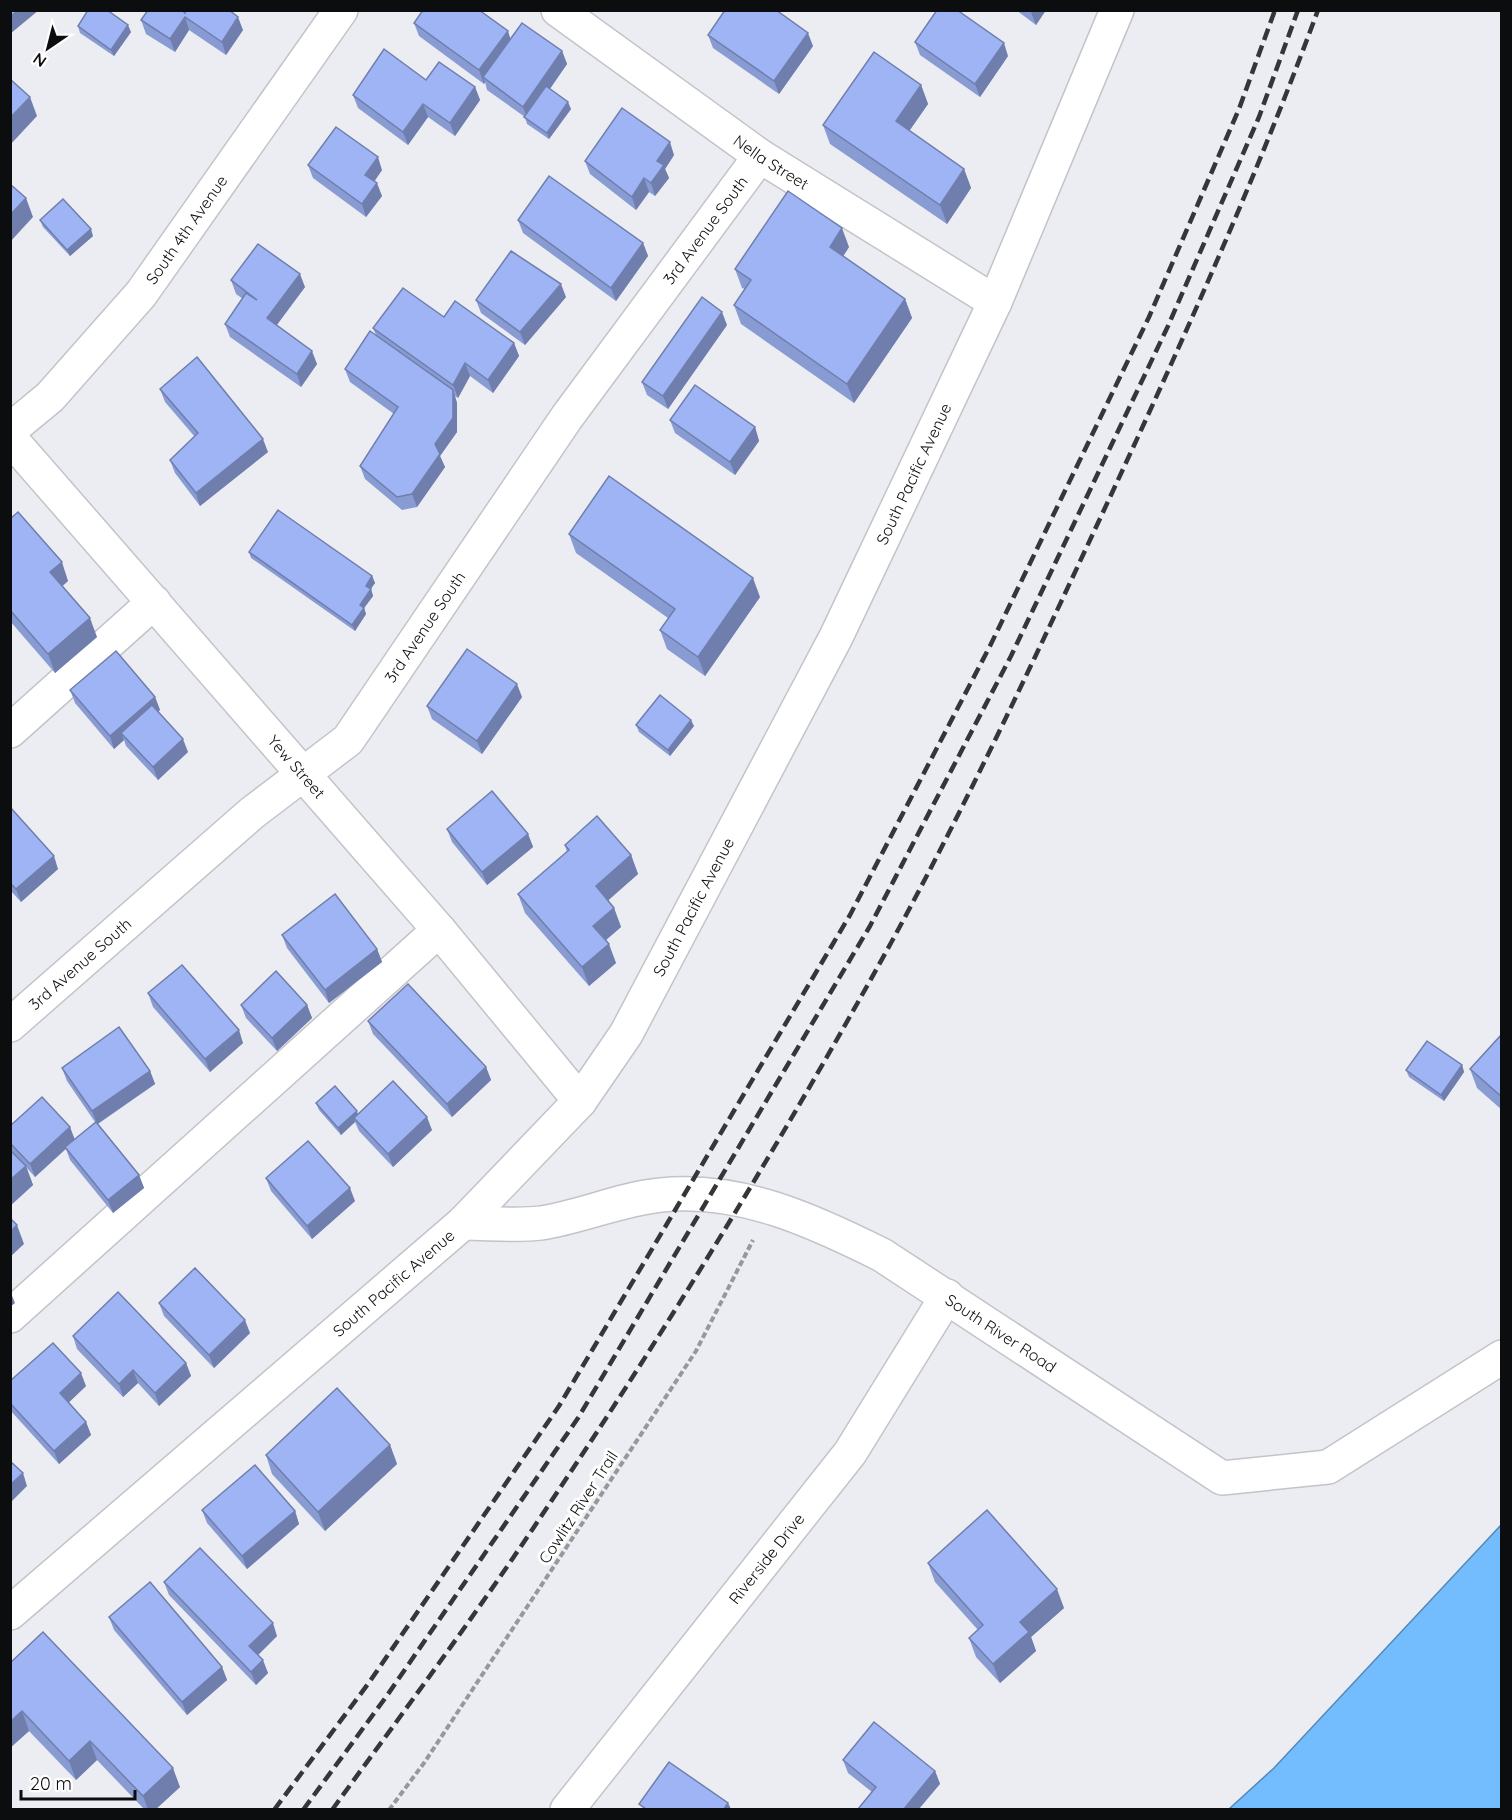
<svg xmlns="http://www.w3.org/2000/svg" width="1512" height="1820" font-family="Quicksand,sans-serif">
<style>
.water{fill:#73bdff;stroke:#5488b7;stroke-width:1.5}
.lines{fill:none;stroke-linecap:round;stroke-linejoin:round}
.minor-casing{stroke:#c2c4c9;stroke-width:36}
.path{stroke:#97989c;stroke-width:4;stroke-dasharray:6 3;stroke-linecap:butt}
.minor{stroke:#fff;stroke-width:33}
.rail{stroke:#353638;stroke-width:4.5;stroke-dasharray:12 6;stroke-linecap:butt}
.wall{fill:#889bd3}
.shaded-wall{fill:#6f7eac}
.building{fill:#9eb4f5;stroke:#6f7eac;stroke-width:1.5}
.labels{text-anchor:middle;dominant-baseline:central;stroke-width:6;stroke-linejoin:round;paint-order:stroke}
.street-label{font-size:16px;fill:#0c0d0e;stroke:#fff}
</style>
<rect width="100%" height="100%" fill="#ebedf2"/>
<polygon class="water" points="1501,1525 1501,1809 1229,1809 1274,1768"/>
<g class="lines">
<defs>
<g id="minor">
<path id="s1" d="M 558,10 L 760,156 L 995,302"/>
<path id="s2" d="M 10,430 L 50,397 L 141,294 L 341,10"/>
<path id="s3" d="M 10,438 L 439,930 L 580,1101"/>
<polyline points="10,731 154,602"/>
<path id="s4" d="M 10,1025 L 252,813 L 348,740 L 567,417 L 760,156"/>
<path id="s5" d="M 463,1223 C 488,1223 516,1226 541,1223 C 581,1217 620,1199 661,1195 C 740,1187 812,1220 882,1255 L 1222,1478 L 1328,1467 L 1502,1357"/>
<polyline points="10,1316 439,930"/>
<path id="s6" d="M 10,1613 L 463,1223 L 580,1101 L 626,1034 L 836,637 L 995,302 L 1117,10"/>
<path id="s7" d="M 567,1810 L 850,1453 L 947,1296"/>
</g>
</defs>
<use href="#minor" class="minor-casing"/>
<polyline class="path" points="389,1810 424,1763 696,1351 753,1240"/>
<use href="#minor" class="minor"/>
<g class="rail">
<polyline points="274,1810 368,1684 559,1406 850,915 990,646 1149,317 1239,109 1275,10"/>
<polyline points="303,1810 386,1697 578,1418 870,926 1011,656 1168,326 1259,117 1298,10"/>
<path d="M 332,1810 C 393,1726 455,1643 513,1558 C 649,1358 776,1152 892,941 C 971,796 1041,645 1111,495 C 1185,336 1257,176 1318,10"/>
</g>
</g>
<g class="wall">
<polygon points="1016,10 1046,10 1036,25"/>
<polygon points="185,13 243,30 226,55 189,30 175,52 146,34 141,20"/>
<polygon points="414,23 510,38 562,51 567,64 550,89 571,109 549,139 527,124 525,117 487,90 485,82 484,84 419,36"/>
<polygon points="78,26 131,32 114,56 80,33"/>
<polygon points="708,35 813,46 779,94 713,48"/>
<polygon points="915,42 1008,56 980,97 920,55"/>
<polygon points="426,80 475,87 480,100 455,136 428,117 408,145 358,108 353,95"/>
<polygon points="921,85 928,104 909,131 964,169 971,188 947,224 830,144 823,125"/>
<polygon points="674,155 665,169 669,178 655,196 649,192 636,210 590,174 585,161"/>
<polygon points="308,165 382,170 374,181 382,196 366,217 313,178"/>
<polygon points="40,220 93,236 70,256 43,227"/>
<polygon points="518,220 643,243 648,256 616,301 523,233"/>
<polygon points="849,247 843,256 905,299 912,318 854,403 741,324 734,305 745,289 742,288 735,269"/>
<polygon points="231,280 305,287 277,325 317,364 301,387 230,337 225,324 243,299 236,294"/>
<polygon points="566,297 525,345 481,313 476,300"/>
<polygon points="444,317 514,343 519,356 493,393 470,376 458,398 455,396 457,403 457,432 440,456 445,467 417,507 402,510 365,479 360,466 394,414 350,382 345,369 376,335 373,328"/>
<polygon points="727,325 668,409 647,395 642,382"/>
<polygon points="160,389 268,452 200,506 175,473 170,460 195,437 165,402"/>
<polygon points="670,420 755,427 759,441 735,475 675,433"/>
<polygon points="10,519 68,581 62,586 97,637 55,673 10,621"/>
<polygon points="569,534 760,597 705,676 667,649 660,630 668,618 576,553"/>
<polygon points="249,552 372,576 375,583 371,589 373,596 364,608 366,614 355,631 251,558"/>
<polygon points="70,690 155,697 160,710 158,711 188,752 158,780 126,746 124,740 114,749 75,703"/>
<polygon points="522,697 482,754 432,719 427,706"/>
<polygon points="636,725 694,726 670,756 639,732"/>
<polygon points="10,807 58,869 21,902 10,890"/>
<polygon points="447,829 528,834 533,847 487,885 452,842"/>
<polygon points="565,845 631,855 638,874 608,900 614,908 621,927 606,940 616,963 589,986 525,913 518,894 567,852"/>
<polygon points="282,935 377,949 382,962 329,1003 287,948"/>
<polygon points="148,993 243,1043 210,1072 153,1007"/>
<polygon points="241,1005 307,1005 312,1018 277,1051 246,1018"/>
<polygon points="368,1021 486,1067 491,1080 452,1117 373,1034"/>
<polygon points="1502,1034 1502,1110 1477,1088 1470,1069"/>
<polygon points="1462,1065 1464,1072 1444,1101 1409,1077 1406,1070"/>
<polygon points="62,1068 150,1071 155,1084 98,1124 139,1175 144,1188 113,1213 70,1160 66,1149 35,1177 26,1167 33,1185 10,1206 10,1126 70,1127 74,1140 95,1122 67,1081"/>
<polygon points="316,1103 358,1114 432,1130 393,1167 359,1131 355,1122 341,1135 319,1110"/>
<polygon points="266,1178 355,1201 312,1239 271,1191"/>
<polygon points="159,1303 250,1333 214,1368 164,1316"/>
<polygon points="73,1336 186,1363 191,1376 159,1406 138,1383 123,1397 77,1349"/>
<polygon points="10,1381 86,1386 69,1402 86,1422 91,1435 59,1464 10,1410"/>
<polygon points="390,1445 397,1464 325,1531 272,1474 266,1455"/>
<polygon points="202,1510 295,1511 299,1524 247,1569 207,1523"/>
<polygon points="928,1563 1064,1608 1031,1637 1036,1651 1000,1683 976,1657 969,1638 978,1630 935,1582"/>
<polygon points="164,1582 277,1636 258,1655 268,1673 256,1685 169,1595"/>
<polygon points="109,1617 222,1667 227,1680 187,1715 114,1630"/>
<polygon points="10,1663 180,1787 156,1809 144,1809 97,1760 76,1780 29,1731 10,1748"/>
<polygon points="843,1760 935,1771 940,1784 872,1792 848,1773"/>
</g>
<g class="shaded-wall">
<polygon points="18,10 39,10 10,34 10,17"/>
<polygon points="1032,10 1046,10 1036,25 1031,12"/>
<polygon points="185,17 189,30 175,52 170,39"/>
<polygon points="238,17 243,30 226,55 222,42"/>
<polygon points="128,25 131,32 114,56 111,50"/>
<polygon points="508,31 512,44 483,77 485,82 484,84 479,70"/>
<polygon points="808,33 813,46 779,94 774,81"/>
<polygon points="1004,43 1008,56 980,97 975,84"/>
<polygon points="562,51 567,64 528,120 523,107"/>
<polygon points="921,85 928,104 903,140 896,121"/>
<polygon points="475,87 480,100 455,136 450,123"/>
<polygon points="30,97 37,116 10,145 10,118"/>
<polygon points="568,102 571,109 549,139 547,133"/>
<polygon points="423,104 428,117 408,145 403,132"/>
<polygon points="670,142 674,155 665,169 669,178 655,196 651,183 657,161"/>
<polygon points="378,157 382,170 370,188 365,175"/>
<polygon points="964,169 971,188 947,224 940,205"/>
<polygon points="644,178 649,192 636,210 632,197"/>
<polygon points="377,183 382,196 366,217 362,204"/>
<polygon points="26,198 33,217 10,242 10,215"/>
<polygon points="842,228 849,247 837,266 830,247"/>
<polygon points="91,229 93,236 70,256 67,250"/>
<polygon points="643,243 648,256 616,301 611,288"/>
<polygon points="300,274 305,287 272,331 267,318"/>
<polygon points="561,284 566,297 525,345 520,332"/>
<polygon points="905,299 912,318 854,403 847,384"/>
<polygon points="722,312 727,325 668,409 663,396"/>
<polygon points="514,343 519,356 493,393 488,380"/>
<polygon points="312,351 317,364 301,387 297,374"/>
<polygon points="465,363 470,376 458,398 453,385"/>
<polygon points="453,390 457,403 457,432 440,456 445,467 417,507 412,494 435,444"/>
<polygon points="755,427 759,441 735,475 730,462"/>
<polygon points="263,439 268,452 200,506 196,493"/>
<polygon points="62,562 68,581 57,591 50,572"/>
<polygon points="372,576 375,583 368,592 366,586"/>
<polygon points="753,578 760,597 705,676 698,657"/>
<polygon points="371,589 373,596 364,608 366,614 355,631 352,625 360,605"/>
<polygon points="90,618 97,637 55,673 48,654"/>
<polygon points="517,684 522,697 482,754 477,741"/>
<polygon points="155,697 160,710 126,738 121,733 124,740 114,749 110,736"/>
<polygon points="691,720 694,726 670,756 668,750"/>
<polygon points="183,739 188,752 158,780 153,767"/>
<polygon points="528,834 533,847 487,885 482,872"/>
<polygon points="631,855 638,874 603,905 596,886"/>
<polygon points="54,856 58,869 21,902 16,889"/>
<polygon points="614,908 621,927 600,945 593,926"/>
<polygon points="609,944 616,963 589,986 582,967"/>
<polygon points="377,949 382,962 329,1003 325,990"/>
<polygon points="307,1005 312,1018 277,1051 272,1038"/>
<polygon points="239,1030 243,1043 210,1072 205,1059"/>
<polygon points="1462,1065 1464,1072 1444,1101 1441,1095"/>
<polygon points="486,1067 491,1080 452,1117 447,1104"/>
<polygon points="150,1071 155,1084 97,1124 92,1111"/>
<polygon points="357,1111 359,1118 354,1118 355,1122 341,1135 338,1128"/>
<polygon points="427,1117 432,1130 393,1167 388,1154"/>
<polygon points="70,1127 75,1140 35,1177 30,1164"/>
<polygon points="26,1166 33,1185 10,1206 10,1180"/>
<polygon points="139,1175 144,1188 113,1213 108,1200"/>
<polygon points="350,1188 355,1201 312,1239 307,1226"/>
<polygon points="17,1225 24,1244 10,1257 10,1232"/>
<polygon points="10,1291 15,1303 10,1307"/>
<polygon points="245,1320 250,1333 214,1368 209,1355"/>
<polygon points="186,1363 191,1376 159,1406 155,1393"/>
<polygon points="133,1370 138,1383 123,1397 119,1384"/>
<polygon points="81,1373 86,1386 65,1406 60,1393"/>
<polygon points="86,1422 91,1435 59,1464 54,1451"/>
<polygon points="390,1445 397,1464 325,1531 318,1512"/>
<polygon points="23,1473 27,1486 10,1503 10,1485"/>
<polygon points="295,1511 299,1524 247,1569 242,1556"/>
<polygon points="1057,1589 1064,1608 1031,1637 1036,1651 1000,1683 993,1664 1020,1622"/>
<polygon points="273,1623 277,1636 254,1659 249,1646"/>
<polygon points="263,1660 268,1673 256,1685 251,1672"/>
<polygon points="222,1667 227,1680 187,1715 182,1702"/>
<polygon points="22,1711 29,1731 10,1748 10,1722"/>
<polygon points="90,1741 97,1760 76,1780 69,1761"/>
<polygon points="173,1768 180,1787 156,1809 148,1809 143,1796"/>
<polygon points="935,1771 940,1784 919,1809 904,1809"/>
<polygon points="728,1803 731,1809 724,1809"/>
</g>
<g class="building">
<polygon points="10,10 18,10 10,17"/>
<polygon points="88,10 107,10 128,25 111,50 78,26"/>
<polygon points="148,10 182,10 185,13 186,10 229,10 238,17 222,42 185,17 170,39 141,20"/>
<polygon points="423,10 479,10 508,31 479,70 414,23"/>
<polygon points="725,10 776,10 808,33 774,81 708,35"/>
<polygon points="937,10 957,10 1004,43 975,84 915,42"/>
<polygon points="522,23 562,51 523,107 483,77"/>
<polygon points="384,49 426,80 439,62 475,87 450,123 423,104 403,132 353,95"/>
<polygon points="874,52 921,85 896,121 964,169 940,205 823,125"/>
<polygon points="10,79 30,97 10,118"/>
<polygon points="546,86 568,102 547,133 524,117"/>
<polygon points="622,108 670,142 657,161 664,165 651,183 644,178 632,197 585,161"/>
<polygon points="336,127 378,157 365,175 377,183 362,204 308,165"/>
<polygon points="549,176 643,243 611,288 518,220"/>
<polygon points="10,184 26,198 10,215"/>
<polygon points="788,191 842,228 830,247 905,299 847,384 734,305 751,280 735,269"/>
<polygon points="63,199 91,229 67,250 40,220"/>
<polygon points="258,244 300,274 267,318 312,351 297,374 225,324 246,293 257,300 231,280"/>
<polygon points="511,251 561,284 520,332 476,300"/>
<polygon points="403,288 444,317 455,301 514,343 488,380 465,363 453,385 373,328"/>
<polygon points="702,297 722,312 663,396 642,382"/>
<polygon points="370,331 453,390 453,418 435,444 440,454 412,494 397,497 360,466 398,407 345,369"/>
<polygon points="197,357 263,439 196,493 170,460 198,433 160,389"/>
<polygon points="695,385 755,427 730,462 670,420"/>
<polygon points="609,476 753,578 698,657 660,630 675,609 569,534"/>
<polygon points="278,510 372,576 366,586 371,589 360,605 364,608 352,625 249,552"/>
<polygon points="18,512 62,562 50,572 90,618 48,654 10,610 10,519"/>
<polygon points="467,649 517,684 477,741 427,706"/>
<polygon points="116,651 155,697 110,736 70,690"/>
<polygon points="660,695 691,720 668,750 636,725"/>
<polygon points="152,705 183,739 153,767 121,733"/>
<polygon points="492,791 528,834 482,872 447,829"/>
<polygon points="10,807 54,856 16,889 10,883"/>
<polygon points="597,816 631,855 596,886 614,908 593,926 609,944 582,967 518,894 569,850 565,845"/>
<polygon points="335,894 377,949 325,990 282,935"/>
<polygon points="182,965 239,1030 205,1059 148,993"/>
<polygon points="276,971 307,1005 272,1038 241,1005"/>
<polygon points="408,984 486,1067 447,1104 368,1021"/>
<polygon points="119,1027 150,1071 92,1111 62,1068"/>
<polygon points="1502,1034 1502,1097 1470,1069"/>
<polygon points="1427,1041 1462,1065 1441,1095 1406,1070"/>
<polygon points="393,1081 427,1117 388,1154 354,1118"/>
<polygon points="335,1086 357,1111 338,1128 316,1103"/>
<polygon points="42,1097 70,1127 30,1164 10,1143 10,1126"/>
<polygon points="96,1122 139,1175 108,1200 65,1147"/>
<polygon points="308,1141 350,1188 307,1226 266,1178"/>
<polygon points="10,1150 26,1166 10,1180"/>
<polygon points="10,1218 17,1225 10,1232"/>
<polygon points="195,1268 245,1320 209,1355 159,1303"/>
<polygon points="118,1292 186,1363 155,1393 133,1370 119,1384 73,1336"/>
<polygon points="53,1343 81,1373 60,1393 86,1422 54,1451 10,1403 10,1381"/>
<polygon points="337,1388 390,1445 318,1512 266,1455"/>
<polygon points="10,1461 23,1473 10,1485"/>
<polygon points="255,1465 295,1511 242,1556 202,1510"/>
<polygon points="987,1510 1057,1589 1020,1622 1029,1632 993,1664 969,1638 983,1625 928,1563"/>
<polygon points="200,1548 273,1623 249,1646 263,1660 251,1672 164,1582"/>
<polygon points="150,1582 222,1667 182,1702 109,1617"/>
<polygon points="43,1632 173,1768 143,1796 90,1741 69,1761 22,1711 10,1722 10,1663"/>
<polygon points="874,1722 935,1771 904,1809 858,1809 876,1787 843,1760"/>
<polygon points="669,1762 728,1803 724,1809 646,1809 639,1804"/>
</g>
<g class="labels">
<g class="street-label">
<text stroke="none"><textPath href="#s1" startOffset="262">Nella Street</textPath></text>
<text stroke="none"><textPath href="#s2" startOffset="268">South 4th Avenue</textPath></text>
<text stroke="none"><textPath href="#s4" startOffset="1065">3rd Avenue South</textPath></text>
<text stroke="none"><textPath href="#s6" startOffset="1478">South Pacific Avenue</textPath></text>
<text stroke="none"><textPath href="#s4" startOffset="579">3rd Avenue South</textPath></text>
<text stroke="none"><textPath href="#s3" startOffset="436">Yew Street</textPath></text>
<text stroke="none"><textPath href="#s6" startOffset="992">South Pacific Avenue</textPath></text>
<text stroke="none"><textPath href="#s4" startOffset="93">3rd Avenue South</textPath></text>
<text stroke="none"><textPath href="#s6" startOffset="506">South Pacific Avenue</textPath></text>
<text stroke="none"><textPath href="#s5" startOffset="576">South River Road</textPath></text>
<text transform="translate(578 1507) rotate(-57)">Cowlitz River Trail</text>
<text stroke="none"><textPath href="#s7" startOffset="321">Riverside Drive</textPath></text>
</g>
</g>
<rect width="1512" height="1820" fill="none" stroke="#0c0d0e" stroke-width="24"/>
<g transform="translate(48 48) rotate(215)" stroke="#ffffff" stroke-width="4.5" paint-order="stroke">
<path d="M0-4.5L10 22L0 15L-10 22Z" fill="#0c0d0e"/>
<text y="-9" font-size="16" font-weight="bold" text-anchor="middle" fill="#0c0d0e">N</text>
</g>
<path d="M21 1790v9h114v-9" fill="none" stroke="#0c0d0e" stroke-width="3"/>
<text x="30" y="1790" font-size="18" fill="#0c0d0e" stroke="#ffffff" stroke-width="4.5" paint-order="stroke">20 m</text>
</svg>
